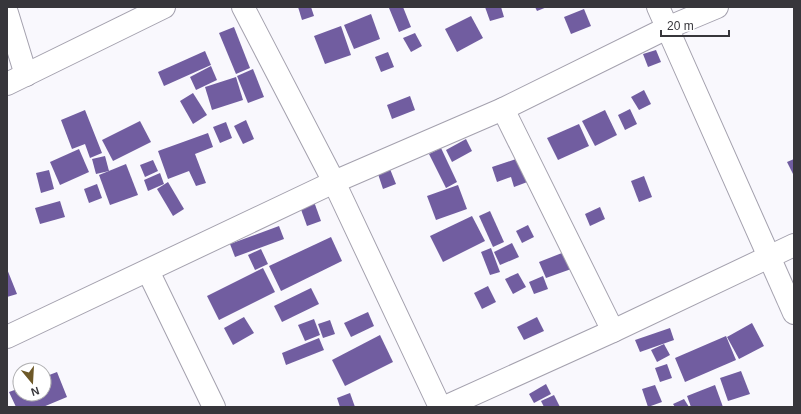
<svg xmlns="http://www.w3.org/2000/svg" width="801" height="414" font-family="Helvetica,sans-serif">
<style>
.building{fill:#715da0}
.lines{fill:none;stroke-linecap:round;stroke-linejoin:round}
.minor-casing{stroke:#a4a1ae;stroke-width:24}
.minor{stroke:#fff;stroke-width:22}
</style>
<rect width="100%" height="100%" fill="#f9f8fd"/>
<g class="building">
<polygon points="298,7 311,7 314,16 302,20"/>
<polygon points="403,7 411,27 399,32 389,8"/>
<polygon points="485,7 501,7 504,17 490,21"/>
<polygon points="535,7 547,7 537,11"/>
<polygon points="584,9 591,26 571,34 564,17"/>
<polygon points="371,14 380,39 354,49 344,25"/>
<polygon points="471,16 483,38 457,52 445,29"/>
<polygon points="341,26 351,55 325,64 314,36"/>
<polygon points="234,27 250,68 236,74 219,33"/>
<polygon points="415,33 422,46 411,52 403,38"/>
<polygon points="656,50 661,62 648,67 643,54"/>
<polygon points="205,51 211,65 164,86 158,72"/>
<polygon points="388,52 394,67 381,72 375,57"/>
<polygon points="211,66 217,80 196,90 190,77"/>
<polygon points="253,69 264,97 248,103 237,76"/>
<polygon points="236,77 243,100 212,110 205,87"/>
<polygon points="644,90 651,104 639,110 631,97"/>
<polygon points="193,93 207,115 193,124 180,101"/>
<polygon points="410,96 415,110 392,119 387,105"/>
<polygon points="630,109 637,124 625,130 618,115"/>
<polygon points="85,110 102,153 90,158 85,144 72,149 61,120"/>
<polygon points="605,110 617,135 595,146 582,121"/>
<polygon points="246,120 254,139 243,144 234,126"/>
<polygon points="140,121 151,142 113,161 102,140"/>
<polygon points="226,122 232,138 220,143 213,127"/>
<polygon points="579,124 589,146 558,160 547,138"/>
<polygon points="208,133 213,147 195,154 206,183 196,186 189,171 168,179 158,151"/>
<polygon points="466,139 472,151 452,162 446,150"/>
<polygon points="441,148 457,182 446,188 429,154"/>
<polygon points="79,149 89,172 60,185 50,162"/>
<polygon points="105,156 109,171 96,174 92,159"/>
<polygon points="522,157 530,181 514,187 511,177 497,182 492,167"/>
<polygon points="794,159 794,174 793,174 787,162"/>
<polygon points="153,160 158,171 145,177 140,165"/>
<polygon points="126,164 138,195 110,205 99,175"/>
<polygon points="390,169 396,184 383,189 378,174"/>
<polygon points="49,170 54,189 41,193 36,173"/>
<polygon points="160,173 164,184 148,191 144,180"/>
<polygon points="644,176 652,197 639,202 631,181"/>
<polygon points="168,182 184,209 173,216 157,189"/>
<polygon points="97,184 102,198 89,203 84,189"/>
<polygon points="458,185 467,209 436,220 427,196"/>
<polygon points="313,199 321,221 307,226 299,204"/>
<polygon points="60,201 65,217 40,224 35,208"/>
<polygon points="600,207 605,219 590,226 585,214"/>
<polygon points="490,211 504,242 493,247 479,216"/>
<polygon points="472,216 485,241 443,262 430,236"/>
<polygon points="528,225 534,237 522,243 516,231"/>
<polygon points="279,226 284,239 235,257 230,244"/>
<polygon points="331,237 342,261 281,291 269,266"/>
<polygon points="512,243 519,257 500,265 494,252"/>
<polygon points="491,248 500,272 490,275 481,252"/>
<polygon points="261,249 268,264 255,270 248,255"/>
<polygon points="567,251 574,268 546,278 539,262"/>
<polygon points="263,268 275,292 219,320 207,296"/>
<polygon points="7,269 17,294 7,297"/>
<polygon points="518,273 526,287 513,294 505,279"/>
<polygon points="543,276 548,289 534,294 529,282"/>
<polygon points="488,286 496,302 482,309 474,293"/>
<polygon points="311,288 319,304 282,322 274,306"/>
<polygon points="368,312 374,326 351,337 344,323"/>
<polygon points="244,317 254,333 233,345 224,328"/>
<polygon points="537,317 544,331 524,340 517,327"/>
<polygon points="314,319 320,335 305,341 298,325"/>
<polygon points="330,320 335,334 323,338 318,324"/>
<polygon points="752,323 764,346 739,359 727,337"/>
<polygon points="670,328 674,340 640,352 635,340"/>
<polygon points="380,335 393,362 345,386 332,360"/>
<polygon points="726,336 736,360 685,382 675,358"/>
<polygon points="319,338 324,350 286,365 282,353"/>
<polygon points="664,344 670,355 657,362 651,350"/>
<polygon points="667,364 672,378 660,382 655,368"/>
<polygon points="741,371 750,394 728,401 720,378"/>
<polygon points="57,372 67,397 43,407 16,407 9,392 20,388 20,394 44,394 44,377"/>
<polygon points="546,384 551,394 534,403 529,394"/>
<polygon points="655,385 662,402 648,407 642,389"/>
<polygon points="715,385 723,407 691,407 687,396"/>
<polygon points="350,393 355,407 340,407 337,398"/>
<polygon points="554,395 560,407 544,407 541,401"/>
<polygon points="684,399 689,407 675,407 673,404"/>
</g>
<g class="lines">
<defs>
<g id="minor">
<polyline points="243,7 334,182 440,407"/>
<polyline points="658,7 794,313"/>
<polyline points="7,13 26,75"/>
<polyline points="7,84 164,7"/>
<polyline points="503,109 613,331"/>
<polyline points="148,271 214,407"/>
<polyline points="7,337 334,182 503,109 667,28 717,7"/>
<polyline points="445,407 613,331 794,245"/>
</g>
</defs>
<use href="#minor" class="minor-casing"/>
<use href="#minor" class="minor"/>
</g>
<rect width="801" height="414" fill="none" stroke="#37363b" stroke-width="16"/>
<g transform="translate(32 382) rotate(162)"><circle r="19" fill="#ffffff" stroke="#afafb1"/>
<path d="M0-3L7 15L0 10L-7 15Z" fill="#6d5827"/>
<text y="-6" font-size="11" font-weight="bold" text-anchor="middle" fill="#37363b">N</text>
</g>
<path d="M661 30v6h68v-6" fill="none" stroke="#37363b" stroke-width="2"/>
<text x="667" y="30" font-size="12" fill="#37363b" stroke="#ffffff" stroke-width="3" paint-order="stroke">20 m</text>
</svg>
